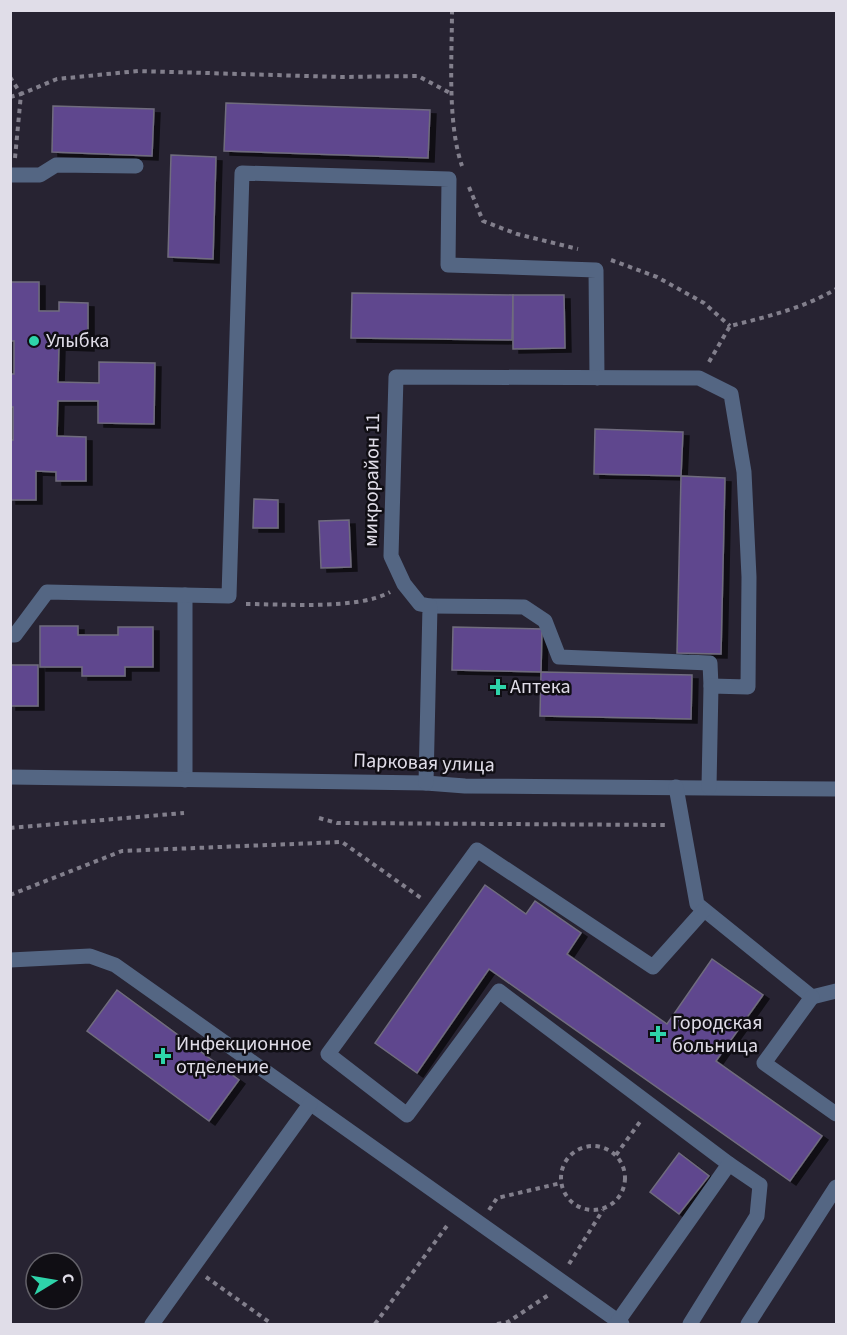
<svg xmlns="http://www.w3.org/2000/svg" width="847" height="1335" font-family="'Source Sans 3',sans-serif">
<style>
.building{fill:#5e468e;stroke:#706c7e;stroke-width:1.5;filter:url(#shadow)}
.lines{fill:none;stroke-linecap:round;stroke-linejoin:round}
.path{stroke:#827f8c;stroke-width:4;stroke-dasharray:4.5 4.5;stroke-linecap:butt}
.minor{stroke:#546683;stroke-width:15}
.poi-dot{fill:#2ed4aa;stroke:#100e14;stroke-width:2}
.labels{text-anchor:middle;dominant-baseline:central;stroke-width:5;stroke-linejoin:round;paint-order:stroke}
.poi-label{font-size:20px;fill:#e0dde8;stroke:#100e14;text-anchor:start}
.street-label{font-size:20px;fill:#e0dde8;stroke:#100e14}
</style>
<defs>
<filter id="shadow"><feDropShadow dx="6" dy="4" stdDeviation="0" flood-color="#0009"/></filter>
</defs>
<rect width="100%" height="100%" fill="#272332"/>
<g class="building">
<polygon points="226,103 430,110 428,158 224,151"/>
<polygon points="53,106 154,109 152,156 52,152"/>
<polygon points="171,155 216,157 213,259 168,257"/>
<polygon points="10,282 39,282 39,311 59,311 59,302 88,303 88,347 59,346 58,382 99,383 99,362 155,363 154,424 98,423 98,401 58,401 57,436 86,437 86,481 56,481 56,472 36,471 36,500 10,500 10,440 13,440 13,407 10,407 10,374 14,374 14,341 10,341"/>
<polygon points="352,293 513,295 512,340 351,338"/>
<polygon points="513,295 564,295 565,348 513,349"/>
<polygon points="595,429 683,432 681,476 594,474"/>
<polygon points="681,476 725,478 721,654 677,653"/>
<polygon points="254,499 278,500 278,528 253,528"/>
<polygon points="349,520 351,567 321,568 319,521"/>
<polygon points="40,626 78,626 78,635 118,635 118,627 153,627 153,667 125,667 125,676 82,676 82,667 40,667"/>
<polygon points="453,627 542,629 541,672 452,670"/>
<rect x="10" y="665" width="28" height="41"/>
<polygon points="541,672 692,675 691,719 540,716"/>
<polygon points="485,885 526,914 535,901 581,933 567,954 667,1024 712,959 763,995 716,1061 822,1136 790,1181 489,969 417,1073 375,1043"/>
<polygon points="117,990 239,1080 209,1121 87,1031"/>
<polygon points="679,1153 709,1176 679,1214 650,1192"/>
</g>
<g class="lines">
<g class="path">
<path d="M 452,10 C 452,58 447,122 462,166"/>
<polyline points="10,77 21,94 10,97"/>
<polyline points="15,158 21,94 57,79 138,71 341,77 418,76 452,94"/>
<polyline points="469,187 483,221 517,234 578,249"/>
<polyline points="611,260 657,277 704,303 730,326"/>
<path d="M 709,362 L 730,326 C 766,317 804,308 836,289"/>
<path d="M 246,604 C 283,604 359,610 390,592"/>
<polyline points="319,818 337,823 665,825"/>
<polyline points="10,828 184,813"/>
<polyline points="10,895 122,851 342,842 421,898"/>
<circle cx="593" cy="1178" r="32"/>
<polyline points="616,1155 642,1119"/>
<polyline points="489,1210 497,1198 561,1183"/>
<polyline points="569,1264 603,1210"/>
<polyline points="206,1277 272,1324"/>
<polyline points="375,1324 449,1223"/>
<polyline points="497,1324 508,1322 550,1294"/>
</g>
<g class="minor">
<polyline points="10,175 40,175 56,165 136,166"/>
<polyline points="185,595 185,780"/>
<polyline points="430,606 524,607 545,621 559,657 710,663 711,686"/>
<polyline points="10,635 15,635 47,592 229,596 242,173 449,179 448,265 596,270 597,378"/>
<polyline points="10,777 426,783 465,786 836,789"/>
<polyline points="426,783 430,606 420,604 404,584 391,556 396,377 699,378 731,394 744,472 749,577 748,687 711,686 709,787"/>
<polyline points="676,787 697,904 812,997 836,991"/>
<polyline points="704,910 653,967 477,850 328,1054 407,1115 499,991 729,1164"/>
<polyline points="10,960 90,956 115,965 622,1324"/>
<polyline points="812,997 764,1063 836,1114"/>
<polyline points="152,1324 310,1104"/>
<polyline points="616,1324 729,1164 760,1185 757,1216 690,1324"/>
<polyline points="748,1324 836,1187"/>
</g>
</g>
<g class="poi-dot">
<circle cx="34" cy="341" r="6"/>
<path d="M495 678h6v6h6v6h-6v6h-6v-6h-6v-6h6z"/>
<path d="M655 1025h6v6h6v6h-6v6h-6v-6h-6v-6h6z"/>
<path d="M160 1047h6v6h6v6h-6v6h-6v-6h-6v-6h6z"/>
</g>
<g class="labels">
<g class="poi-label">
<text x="46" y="341">Улыбка</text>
<text x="510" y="687">Аптека</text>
<text x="672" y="1023">Городская<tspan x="672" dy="23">больница</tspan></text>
<text x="176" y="1044">Инфекционное<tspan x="176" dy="23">отделение</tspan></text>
</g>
<g class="street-label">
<text transform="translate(372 480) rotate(-89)">микрорайон 11</text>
<text transform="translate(424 763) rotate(2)">Парковая улица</text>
</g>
</g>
<rect width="847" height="1335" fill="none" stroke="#e0dde8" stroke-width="24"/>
<g transform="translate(54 1281) rotate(79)"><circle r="28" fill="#100e14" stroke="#636169" stroke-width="1.5"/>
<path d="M0-4.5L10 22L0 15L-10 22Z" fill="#2ed4aa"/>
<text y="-9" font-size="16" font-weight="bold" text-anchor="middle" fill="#e0dde8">С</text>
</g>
</svg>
